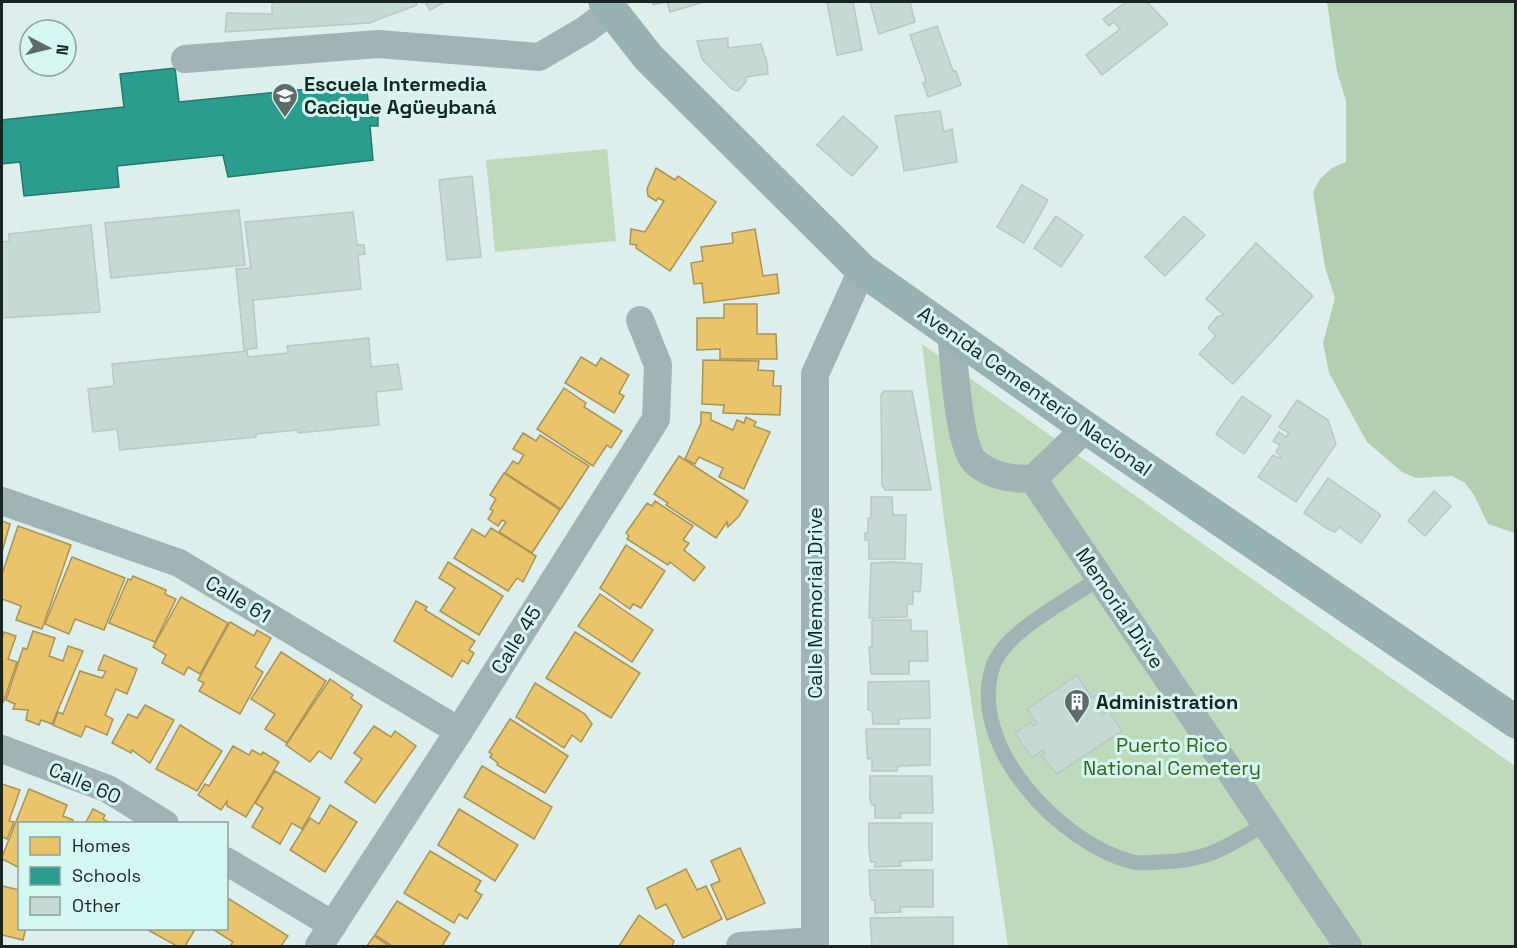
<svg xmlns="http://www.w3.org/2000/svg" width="1517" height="948" font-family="'Space Grotesk',sans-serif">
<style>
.green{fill:#bddabb}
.forest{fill:#b2cfb0}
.homes{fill:#e9c46a;stroke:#aa9455;stroke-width:1.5}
.schools{fill:#2a9d8f;stroke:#25796f;stroke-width:1.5}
.building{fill:#c5dad2;stroke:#bac8c4;stroke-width:1.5}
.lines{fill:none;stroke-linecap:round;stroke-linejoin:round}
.lane{stroke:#a0b4b6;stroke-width:15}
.street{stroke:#a0b4b6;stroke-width:28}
.secondary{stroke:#98b1b2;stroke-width:33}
.labels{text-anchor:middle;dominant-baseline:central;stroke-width:6;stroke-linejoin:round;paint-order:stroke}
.poi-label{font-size:20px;font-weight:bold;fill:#182523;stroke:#d4f7f1;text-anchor:start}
.street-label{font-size:20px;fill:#182523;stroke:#d4f7f1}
.park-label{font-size:20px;fill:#37631b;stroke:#d4f7f1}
</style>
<rect width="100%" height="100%" fill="#dcefec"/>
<g class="green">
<polygon points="607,149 616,241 495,252 486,160"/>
<polygon points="922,344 1515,766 1515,946 1008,946 945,527"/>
</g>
<polygon class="forest" points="1327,2 1515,2 1515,533 1488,524 1474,495 1465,483 1452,476 1416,478 1402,472 1367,442 1329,373 1323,343 1335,298 1325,267 1313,192 1320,179 1332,168 1346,162 1346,101 1337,72"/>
<g class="homes">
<polygon points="656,168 675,180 678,176 716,202 670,271 636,248 637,245 630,244 631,229 645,232 664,201 658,198 656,201 648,196 647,189"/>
<polygon points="755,229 763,276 777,274 779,293 704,303 702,283 694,284 691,263 703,261 701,247 733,243 732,233"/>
<polygon points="724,304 757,304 757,334 776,334 777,359 720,359 720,349 697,350 697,318 724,318"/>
<polygon points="581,357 596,366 601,358 629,375 619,393 624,396 614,413 565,383"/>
<polygon points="703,360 759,361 758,370 774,371 773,386 781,386 780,415 723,413 724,405 702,404"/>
<polygon points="564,388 586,403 584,407 622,431 611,448 607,445 593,466 537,429"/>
<polygon points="701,412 711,413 711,420 733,430 737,420 744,423 746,417 756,422 754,426 770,432 744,489 719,477 723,468 699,457 695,464 685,459 701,423"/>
<polygon points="523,433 536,441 540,435 589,466 561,509 505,473 513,461 518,464 524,455 513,449"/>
<polygon points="679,456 748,501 739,516 728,527 727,522 716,538 666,505 668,503 654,494"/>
<polygon points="504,473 560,510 532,553 499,532 506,522 502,520 498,526 488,519 493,511 490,509 496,499 490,495"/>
<polygon points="655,501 693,526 683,540 689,543 684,550 705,567 694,581 670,562 668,565 627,539 629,536 626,533 647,503 652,506"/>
<polygon points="2,521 10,524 2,552"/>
<polygon points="18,526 71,545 42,629 16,620 21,606 2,599 2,574"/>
<polygon points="491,528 536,556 523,582 517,578 508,591 454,558 472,529 485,537"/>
<polygon points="626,545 665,571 641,608 633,604 630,609 600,588"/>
<polygon points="72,557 125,578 104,630 75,619 69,634 45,624"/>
<polygon points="448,562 503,596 479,635 440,611 455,588 439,578"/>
<polygon points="133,576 166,590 165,594 176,599 155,642 109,623 128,579 131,580"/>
<polygon points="600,594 653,630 632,662 578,626"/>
<polygon points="181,597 228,623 200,674 188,667 184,675 162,663 166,655 153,647"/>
<polygon points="416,601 427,607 425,610 475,641 469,650 474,653 468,664 462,660 452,677 394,641"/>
<polygon points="230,622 254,636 257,630 271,638 255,667 263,672 240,714 199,691 204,683 198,680"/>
<polygon points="33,631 55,638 49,656 63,661 68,646 83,651 52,724 41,720 39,725 26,720 28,710 13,709 15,704 6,700 23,648 27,649"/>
<polygon points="4,632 16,636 8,659 17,662 3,703 2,639"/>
<polygon points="575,632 640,673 611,718 546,678"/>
<polygon points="281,652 326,681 287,743 265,729 275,714 251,699"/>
<polygon points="104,655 137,669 127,694 116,689 105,715 113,719 107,735 86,726 81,737 53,725 58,712 63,714 80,671 102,678 106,671 98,670"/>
<polygon points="330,679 353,695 351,698 362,706 331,759 319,751 310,762 286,745"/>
<polygon points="535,683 585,714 592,724 581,742 572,735 564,748 516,717"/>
<polygon points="145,705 174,720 150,763 132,750 131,753 112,743 128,714 137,718"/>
<polygon points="510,719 568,756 545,793 497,765 498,763 490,757 492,754 489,752"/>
<polygon points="180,725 222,751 197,791 156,769"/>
<polygon points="374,726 391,737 395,731 416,746 375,803 345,782 362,759 354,753"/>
<polygon points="233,746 249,755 252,750 261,755 263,752 279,762 246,817 227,806 227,801 221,810 198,795 205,784 209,786"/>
<polygon points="482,766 552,807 534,839 464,797"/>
<polygon points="275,771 320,798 302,829 292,823 280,844 252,827 263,808 255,803"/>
<polygon points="2,784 20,790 9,821 14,822 7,839 2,837"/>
<polygon points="29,789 67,805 63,816 73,820 71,824 20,824 20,868 2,859 2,857"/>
<polygon points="330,805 357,822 325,872 290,850 310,818 319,824"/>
<polygon points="93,809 105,815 103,819 112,824 85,824"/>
<polygon points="459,809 518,845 495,881 438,845"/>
<polygon points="740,848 765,903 727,920 711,885 720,881 711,861"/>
<polygon points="430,851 481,881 475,891 482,895 467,919 459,914 454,923 404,893"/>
<polygon points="686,869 697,890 706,886 722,919 683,938 666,904 656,909 647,888"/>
<polygon points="2,886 20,890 20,928 26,928 23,940 2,935"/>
<polygon points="226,897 288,936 281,946 230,946 233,942 211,928 226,928"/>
<polygon points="397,901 450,933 442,946 392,946 375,935"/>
<polygon points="639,915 674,941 672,946 619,946"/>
<polygon points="196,928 185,946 177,946 146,929"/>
<polygon points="374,936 389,946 367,946"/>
</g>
<polygon class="schools" points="175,68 179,102 366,83 370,117 378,116 378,126 370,126 373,160 228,177 223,155 117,166 119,187 24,196 20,162 2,164 2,120 124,107 120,74"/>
<g class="building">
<polygon points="272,2 415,2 417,5 369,23 225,32 227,13 272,14"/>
<polygon points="425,2 445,2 430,10"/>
<polygon points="652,2 704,2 670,12 667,2 653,5"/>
<polygon points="827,2 853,2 862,50 837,55"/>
<polygon points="870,2 910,2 915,22 879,34"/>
<polygon points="1126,2 1147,2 1168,24 1102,75 1086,55 1120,29 1114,22 1109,26 1103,19"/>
<polygon points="937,26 953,71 956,71 961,85 928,97 923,83 926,81 910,35"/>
<polygon points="728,38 728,48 761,44 767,62 768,74 746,77 746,82 738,91 732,89 702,59 697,41"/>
<polygon points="940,111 944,132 952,129 957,162 904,171 895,116"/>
<polygon points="843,116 878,147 852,176 817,145"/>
<polygon points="472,176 481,257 447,260 439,180"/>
<polygon points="1022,185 1048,200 1024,243 997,227"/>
<polygon points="239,210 245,265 111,278 105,223"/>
<polygon points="353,212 357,245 364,245 365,254 358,255 361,289 253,300 257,348 244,350 236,269 251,268 245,222"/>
<polygon points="1056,216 1083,235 1061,267 1034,248"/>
<polygon points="1184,216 1205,235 1165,276 1145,257"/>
<polygon points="91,225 100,312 2,318 2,242 9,241 9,234"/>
<polygon points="1256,243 1313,296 1233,384 1199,354 1216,336 1208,328 1217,317 1224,315 1206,299"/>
<polygon points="369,338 371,367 398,364 402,389 376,392 379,425 298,433 298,430 256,434 256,437 120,450 117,429 93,432 88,389 114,386 112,364 247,351 248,357 288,353 287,346"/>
<polygon points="884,391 912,391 931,490 885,490 882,485 881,395"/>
<polygon points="1242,396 1271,416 1244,454 1216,434"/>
<polygon points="1297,400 1328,420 1336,444 1296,502 1258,477 1273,455 1280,458 1281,456 1276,452 1280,445 1273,441 1279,432 1286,437 1289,433 1279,427"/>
<polygon points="1328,478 1381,515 1361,543 1339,527 1335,532 1328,529 1304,513"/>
<polygon points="1434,491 1451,506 1425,536 1408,521"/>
<polygon points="871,497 892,497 893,515 906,515 905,559 869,559 869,540 865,540 865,533 868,533 868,518 871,518"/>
<polygon points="893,562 922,564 920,592 913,591 913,604 907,604 907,617 869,618 871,563"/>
<polygon points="872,620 911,620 911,631 927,631 928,661 909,661 909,674 871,674 869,647 872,647"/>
<polygon points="1077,675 1092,698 1104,690 1113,703 1100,712 1102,715 1108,710 1122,731 1057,774 1041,756 1045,754 1043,750 1032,758 1015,733 1031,722 1033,726 1037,724 1027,709"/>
<polygon points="929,681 930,718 899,719 899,724 873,724 872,711 868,710 868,682"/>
<polygon points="866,729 930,729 930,765 898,766 897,771 872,771 872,758 868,759 867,752"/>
<polygon points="870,776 932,776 933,813 900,813 901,818 875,818 875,805 872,805 870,799"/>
<polygon points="869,823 932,823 932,860 900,861 901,866 875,867 875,862 871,862 869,851"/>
<polygon points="869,870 933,870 933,907 900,907 901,912 875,913 875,900 872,900 870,894"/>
<polygon points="953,917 953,946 872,946 870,918"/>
</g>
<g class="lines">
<path class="lane" d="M 1100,578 C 1070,599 1005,631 993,666 C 966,746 1061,844 1133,862 C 1142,864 1152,862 1161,862 C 1207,861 1227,847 1265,824"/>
<g class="street">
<polyline points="185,59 378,44 539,57 585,30 612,10"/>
<path d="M 951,332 C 954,358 958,448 976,463 C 993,477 1012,479 1033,479 L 1348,946"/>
<polyline points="1033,479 1086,428"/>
<polyline points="2,501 179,563 459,731"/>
<polyline points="2,749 108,789 165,824"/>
<polyline points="226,861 333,925"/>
<polyline points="319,946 459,731 656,419 658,365 640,320"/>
<polyline points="740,946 815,941"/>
<polyline points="815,946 815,374 862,270"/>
</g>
<polyline class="secondary" points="605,2 648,57 862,270 1086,428 1516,722"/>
</g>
<defs>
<symbol id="school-pin" viewBox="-11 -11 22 30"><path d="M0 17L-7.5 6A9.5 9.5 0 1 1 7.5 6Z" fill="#5d6c69" stroke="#d4f7f1"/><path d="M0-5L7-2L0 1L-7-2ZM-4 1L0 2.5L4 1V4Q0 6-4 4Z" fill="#fff"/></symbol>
<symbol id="building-pin" viewBox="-11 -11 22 30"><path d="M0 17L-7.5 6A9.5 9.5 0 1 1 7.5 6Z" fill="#5d6c69" stroke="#d4f7f1"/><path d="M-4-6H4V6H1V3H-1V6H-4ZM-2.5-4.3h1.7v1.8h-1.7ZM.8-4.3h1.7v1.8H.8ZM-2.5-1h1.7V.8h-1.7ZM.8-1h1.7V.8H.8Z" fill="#fff"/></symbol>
</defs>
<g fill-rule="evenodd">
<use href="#school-pin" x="270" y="81" width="30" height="40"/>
<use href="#building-pin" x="1062" y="687" width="30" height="40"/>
</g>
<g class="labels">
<g class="poi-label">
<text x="304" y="84">Escuela Intermedia<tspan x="304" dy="23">Cacique Agüeybaná</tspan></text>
<text x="1096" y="702">Administration</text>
</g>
<g class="street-label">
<text transform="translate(1035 391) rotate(35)">Avenida Cementerio Nacional</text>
<text transform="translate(238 599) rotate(31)">Calle 61</text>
<text transform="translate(815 603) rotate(-90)">Calle Memorial Drive</text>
<text transform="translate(1120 608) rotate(56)">Memorial Drive</text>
<text transform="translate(516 640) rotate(-58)">Calle 45</text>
<text transform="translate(85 783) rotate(23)">Calle 60</text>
</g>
<g class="park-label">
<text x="1172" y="745">Puerto Rico<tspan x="1172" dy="23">National Cemetery</tspan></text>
</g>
</g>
<rect width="1517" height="948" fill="none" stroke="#182523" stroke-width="6"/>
<rect x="18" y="822" width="210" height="108" fill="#d4f7f1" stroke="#89a39f" stroke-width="1.5"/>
<rect x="30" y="837" width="30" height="18" fill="#e9c46a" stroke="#89a39f" stroke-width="1.5"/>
<text x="72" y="852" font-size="18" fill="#182523">Homes</text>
<rect x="30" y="867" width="30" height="18" fill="#2a9d8f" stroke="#89a39f" stroke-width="1.5"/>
<text x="72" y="882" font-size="18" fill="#182523">Schools</text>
<rect x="30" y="897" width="30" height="18" fill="#c5dad2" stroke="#89a39f" stroke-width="1.5"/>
<text x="72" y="912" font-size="18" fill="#182523">Other</text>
<g transform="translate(48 48) rotate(97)"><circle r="28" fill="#d4f7f1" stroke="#89a39f" stroke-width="1.5"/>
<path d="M0-4.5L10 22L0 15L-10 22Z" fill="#5d6c69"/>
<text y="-9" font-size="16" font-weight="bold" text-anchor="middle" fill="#182523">N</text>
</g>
</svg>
